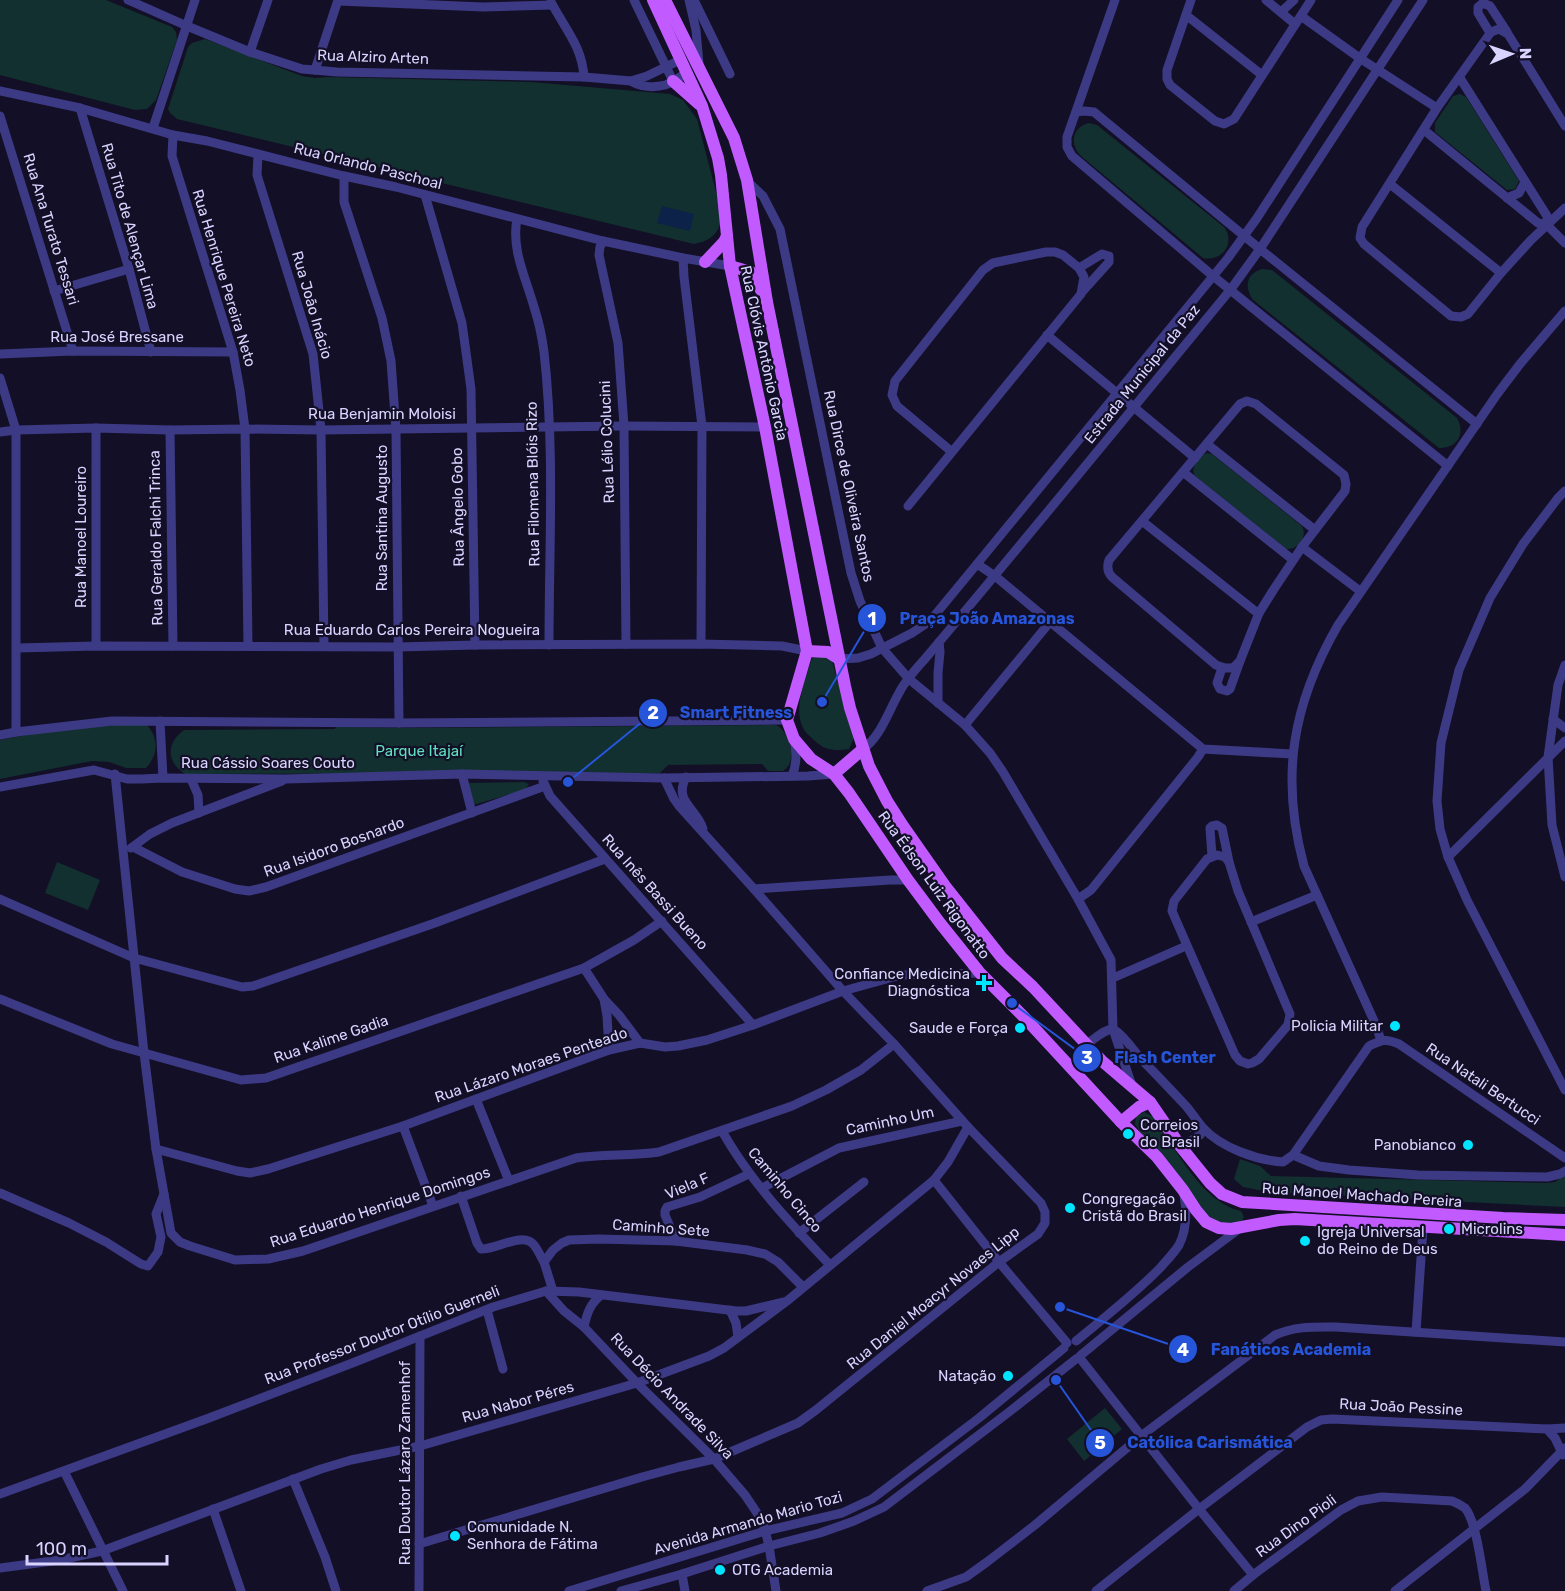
<svg xmlns="http://www.w3.org/2000/svg" width="1565" height="1591" font-family="Rubik,sans-serif">
<style>
.green{fill:#12302f}
.water{fill:#0c2248}
.lines{fill:none;stroke-linecap:round;stroke-linejoin:round}
.minor{stroke:#3d3a85;stroke-width:9}
.major{stroke:#c25bff;stroke-width:12}
.poi-dot{fill:#00e5ff;stroke:#130f26;stroke-width:2}
.labels{text-anchor:middle;dominant-baseline:central;stroke-width:4.5;stroke-linejoin:round;paint-order:stroke}
.street-label{font-size:15px;fill:#d9d4ff;stroke:#130f26}
.park-label{font-size:15px;fill:#5fe0c0;stroke:#130f26}
.poi-label{font-size:15px;fill:#d9d4ff;stroke:#130f26;text-anchor:start}
.leader{fill:none;stroke:#2655da;stroke-width:2}
.callout-dot{fill:#2655da;stroke:#130f26;stroke-width:2}
.mark-label{font-size:18px;text-anchor:middle;font-weight:bold;fill:#fff}
.callout-label{font-size:16px;text-anchor:middle;font-weight:bold;fill:#2655da;stroke:#130f26;stroke-width:4.5;stroke-linejoin:round;paint-order:stroke}
</style>
<rect width="100%" height="100%" fill="#130f26"/>
<g class="green">
<polygon points="0,0 106,0 172,27 176,32 177,40 156,100 147,109 135,110 0,75"/>
<path d="M 205,39 L 302,76 L 315,78 L 328,77 L 531,82 L 670,94 L 683,100 L 697,119 L 722,215 C 720,232 712,241 694,244 L 177,119 L 170,113 L 168,109 L 188,47 L 192,43 Z"/>
<polygon points="1460,94 1466,97 1519,181 1515,189 1507,190 1435,132 1435,123 1453,96"/>
<path d="M 1089,123 L 1097,125 L 1224,227 C 1236,243 1222,262 1203,258 L 1081,156 C 1069,144 1072,127 1089,123 Z"/>
<path d="M 1262,269 L 1272,270 L 1457,418 C 1466,434 1457,449 1439,448 L 1253,300 C 1244,287 1246,274 1262,269 Z"/>
<path d="M 1207,453 L 1212,454 L 1302,526 C 1308,537 1298,550 1286,549 L 1195,476 C 1190,468 1198,456 1207,453 Z"/>
<path d="M 820,656 L 827,657 L 832,661 L 854,738 L 849,749 C 837,751 825,751 815,741 C 812,738 807,734 805,731 C 791,710 806,679 812,658 Z"/>
<path d="M 146,724 C 159,738 159,754 146,768 L 126,768 L 109,762 L 92,761 L 0,779 L 0,740 C 48,730 97,725 146,724 Z"/>
<path d="M 776,725 C 786,729 793,748 791,759 C 790,765 787,768 783,771 L 768,771 L 762,764 L 668,765 L 660,773 L 185,774 C 166,762 166,743 184,730 L 335,729 L 336,727 L 402,728 Z"/>
<polygon points="524,782 529,784 525,790 473,805 467,783"/>
<polygon points="57,862 100,880 88,910 45,893"/>
<path d="M 1144,1112 L 1154,1117 C 1175,1148 1202,1203 1241,1211 L 1244,1217 L 1241,1223 L 1219,1224 L 1202,1212 L 1142,1135 L 1135,1124 L 1136,1117 Z"/>
<polygon points="1240,1159 1260,1166 1271,1176 1546,1183 1555,1182 1565,1175 1565,1207 1269,1192 1243,1187 1234,1179"/>
<polygon points="1105,1408 1122,1429 1084,1461 1067,1439"/>
</g>
<polygon class="water" points="662,206 694,214 690,231 657,223"/>
<g class="lines">
<g class="minor">
<path d="M 128,0 L 187,26 L 250,52 L 302,69 L 337,72 L 584,77 L 631,81 C 640,87 654,88 665,85 C 672,83 680,77 686,73"/>
<polyline points="634,0 673,81"/>
<polyline points="689,0 696,30 699,64"/>
<polyline points="694,0 730,74"/>
<polyline points="1115,0 1067,137 1067,147 1072,156 1213,276 1448,466"/>
<polyline points="1191,0 1167,70 1167,79 1170,85 1215,121 1224,124 1234,119 1311,0"/>
<polyline points="1266,0 1295,24"/>
<polyline points="338,1 483,7 552,5"/>
<path d="M 551,2 C 565,29 582,46 584,77"/>
<polyline points="1281,12 1294,0"/>
<polyline points="1186,15 1262,75"/>
<polyline points="1301,16 1361,59 1437,108"/>
<polyline points="1490,33 1478,13 1478,7 1483,3 1490,6 1507,32"/>
<polyline points="250,52 268,0"/>
<polyline points="315,70 338,0"/>
<polyline points="1460,78 1547,216 1547,225"/>
<polyline points="631,81 647,76 680,60"/>
<polyline points="0,91 80,108 173,135 207,141 344,176 396,187 603,241 683,258 730,266"/>
<polyline points="80,108 129,269 151,352"/>
<polyline points="1076,112 1084,111 1094,112 1260,249 1477,424"/>
<polyline points="0,116 73,351"/>
<polyline points="1565,126 1508,34 1499,29 1491,32 1437,108 1362,227 1360,238 1364,244 1451,316 1461,317 1468,314 1501,273 1531,240 1565,208"/>
<polyline points="153,128 195,0"/>
<polyline points="1424,130 1538,223 1547,225 1565,243"/>
<polyline points="173,135 172,156 233,352 240,390 245,429 248,646"/>
<polyline points="258,155 257,175 313,354 321,430 324,646"/>
<polyline points="344,176 344,202 382,318 391,361 396,430 399,723"/>
<polyline points="747,181 763,196 780,229 851,573 860,601 882,648 909,679 965,725 990,753 1003,772 1078,899 1111,960 1113,1029 1132,1086"/>
<polyline points="1390,184 1501,273"/>
<polyline points="425,195 462,323 471,389 475,645"/>
<polyline points="1507,198 1519,193 1525,182"/>
<path d="M 517,219 C 511,250 526,278 534,307 C 539,322 542,337 544,352 C 555,449 549,547 549,645"/>
<polyline points="603,241 600,247 599,255 618,343 624,426 626,644"/>
<polyline points="683,258 684,277 702,426 701,644"/>
<polyline points="1079,268 1102,254 1109,256 1109,262 1082,292"/>
<polyline points="54,291 129,269"/>
<polyline points="1047,335 1195,458"/>
<polyline points="0,354 73,351 233,352"/>
<polyline points="0,378 16,430 16,732"/>
<path d="M 1247,401 L 1256,404 L 1344,475 L 1346,484 L 1345,491 L 1302,547 L 1274,589 L 1259,613 L 1240,661 L 1234,667 L 1230,668 L 1225,668 L 1216,665 L 1112,577 C 1107,572 1107,566 1109,560 L 1240,404 Z"/>
<polyline points="96,428 96,646"/>
<polyline points="170,430 173,646"/>
<polyline points="0,432 16,430 96,428 170,430 245,429 321,430 624,426 765,427"/>
<polyline points="1207,444 1315,530"/>
<polyline points="1183,472 1293,560"/>
<polyline points="1565,491 1558,498 1523,544 1490,598 1459,670 1441,743 1437,801 1440,829 1448,857 1467,900 1565,1090"/>
<polyline points="908,506 1081,294 1084,277 1079,268 1063,255 1055,252 1046,252 993,263 983,270 895,381 892,395 897,406 952,452"/>
<polyline points="1142,521 1255,611 1259,613"/>
<polyline points="1302,547 1360,591"/>
<polyline points="977,564 995,576 1203,749 1292,754"/>
<polyline points="17,648 96,646 398,647 475,645 701,644 782,646 807,651"/>
<polyline points="839,659 858,658 871,654 912,633 930,621 977,564 1228,258 1257,218 1398,0"/>
<polyline points="1565,665 1558,685 1548,757 1552,825 1565,877"/>
<polyline points="1222,668 1217,683 1220,689 1227,691 1230,689 1240,661"/>
<polyline points="938,703 938,673 940,652 939,642"/>
<polyline points="1553,719 1565,728"/>
<polyline points="160,721 163,778"/>
<polyline points="965,725 1050,622"/>
<polyline points="0,735 16,732 112,721 399,723 787,720"/>
<path d="M 863,749 C 881,736 888,712 899,693 C 905,681 915,670 924,660 C 1027,538 1129,413 1231,289 L 1260,249 L 1423,0"/>
<path d="M 115,774 L 144,1053 L 156,1149 L 171,1233 L 180,1242 L 190,1246 L 235,1260 L 268,1259 L 303,1251 L 576,1158 C 603,1154 631,1156 659,1152 L 792,1106 L 826,1090 L 861,1070 L 894,1044"/>
<polyline points="462,774 472,813"/>
<path d="M 792,776 C 797,764 797,753 794,741"/>
<path d="M 686,777 C 673,802 697,808 703,829"/>
<polyline points="191,779 198,795 199,813"/>
<polyline points="543,781 550,796 753,1025"/>
<polyline points="0,787 94,770 127,779 141,779 163,778 286,779 462,774 664,778 808,776 834,774"/>
<polyline points="133,847 182,872 235,889 249,891 266,887 545,786"/>
<polyline points="131,848 150,834 172,823 282,781"/>
<polygon points="1217,855 1225,857 1229,862 1238,891 1290,1014 1288,1025 1259,1059 1252,1063 1248,1064 1240,1061 1235,1055 1172,911 1174,901 1207,859"/>
<polyline points="1212,856 1210,828 1212,826 1217,825 1222,828 1229,862"/>
<polyline points="1448,857 1565,741"/>
<polyline points="754,889 890,880 908,880"/>
<polyline points="0,899 134,958 242,987 253,986 435,923 605,859"/>
<polyline points="1078,899 1091,890 1198,757 1203,749"/>
<polyline points="1251,922 1317,895"/>
<polyline points="584,968 604,999 619,1015 640,1043"/>
<polyline points="1113,978 1186,946"/>
<polyline points="0,999 112,1044 241,1080 266,1078 584,968 634,940 662,921"/>
<polyline points="604,999 607,1016 609,1050"/>
<path d="M 1116,1031 C 1125,1037 1133,1050 1141,1059 C 1156,1074 1171,1090 1186,1106 C 1192,1113 1197,1121 1203,1128 C 1222,1148 1256,1160 1283,1162 L 1293,1155 L 1369,1046 C 1382,1040 1385,1038 1399,1044 L 1565,1158"/>
<path d="M 1381,1040 L 1374,1021 L 1304,866 C 1280,777 1292,705 1338,625 L 1498,393 L 1520,364 L 1565,311"/>
<path d="M 1087,1044 C 1096,1038 1103,1030 1113,1029"/>
<polyline points="476,1099 509,1181"/>
<polyline points="403,1126 433,1206"/>
<polyline points="1168,1129 1184,1126 1204,1129"/>
<path d="M 722,1131 C 750,1181 791,1224 830,1265"/>
<polyline points="1181,1147 1200,1135 1204,1129"/>
<polyline points="156,1149 237,1171 250,1173 268,1169 403,1126 609,1050 640,1043 665,1047 678,1046 707,1040 753,1025 843,991 901,975 980,973"/>
<polyline points="1293,1155 1319,1166 1349,1170 1418,1175 1547,1177 1560,1174 1565,1171"/>
<polyline points="934,1180 999,1262 1067,1343"/>
<polyline points="762,1188 839,1148 962,1121"/>
<polyline points="0,1193 69,1223 106,1242 141,1264 148,1266 158,1252 161,1237 156,1214 164,1194"/>
<path d="M 461,1196 L 477,1243 L 481,1249 C 496,1250 523,1231 534,1245 C 538,1250 541,1257 544,1262"/>
<polyline points="799,1233 864,1182"/>
<polyline points="676,1241 665,1215 665,1211 667,1207 700,1197 749,1174"/>
<polyline points="546,1291 564,1311 584,1327 637,1383 714,1459 745,1495 763,1522 769,1546 776,1591"/>
<polyline points="553,1291 544,1262 553,1250 562,1243 569,1240 599,1239 676,1241 747,1250 765,1254 778,1262 803,1287"/>
<polyline points="487,1310 503,1369"/>
<polyline points="730,1310 736,1323 738,1337"/>
<path d="M 584,1327 C 587,1313 590,1304 601,1295"/>
<polyline points="1416,1332 1423,1228"/>
<path d="M 1076,1341 C 1105,1317 1135,1294 1161,1267 C 1167,1260 1174,1253 1179,1245 C 1187,1229 1187,1212 1184,1195"/>
<polyline points="1081,1355 1188,1267 1239,1229"/>
<polyline points="1079,1357 1199,1509 1253,1575"/>
<polyline points="1547,1429 1555,1438 1563,1455"/>
<polyline points="64,1471 123,1591"/>
<polyline points="293,1479 325,1557 336,1591"/>
<polyline points="0,1494 209,1418 355,1362 493,1307 546,1291 579,1292 736,1311 746,1311 784,1302"/>
<polyline points="213,1509 241,1591"/>
<polyline points="419,1544 642,1477 679,1467 714,1459 798,1423 816,1410 999,1262 1038,1234 1045,1223 1045,1212 1041,1203 968,1127 894,1044 843,991 754,889 679,806 674,799 664,778"/>
<polyline points="0,1568 60,1560 102,1551 321,1469 351,1460 420,1446 637,1383 709,1356 724,1348 787,1301 934,1180 948,1162 968,1127"/>
<polyline points="682,1574 685,1591"/>
<polyline points="419,1591 420,1336"/>
<polyline points="569,1591 765,1531 842,1513 872,1499 979,1418 1064,1348"/>
<polyline points="621,1591 682,1574 769,1546 820,1533 854,1521 884,1507 1009,1412 1076,1359"/>
<path d="M 927,1591 L 966,1577 L 987,1562 L 1035,1525 L 1141,1436 L 1275,1335 C 1296,1326 1313,1327 1336,1327 L 1565,1342"/>
<polyline points="1096,1591 1199,1509 1307,1427 1321,1420 1332,1419 1547,1429 1565,1428"/>
<path d="M 1234,1591 L 1253,1575 L 1341,1510 L 1358,1501 L 1382,1497 L 1452,1501 C 1457,1503 1461,1505 1465,1508 C 1477,1522 1482,1572 1486,1591"/>
<polyline points="1395,1591 1525,1489 1565,1448"/>
</g>
<g class="major">
<polyline points="653,0 702,106 718,158 721,175 730,266 765,427 807,651 787,720 794,739 811,759 834,774 849,793 908,880 940,923 980,973 1024,1017 1121,1122 1157,1157 1183,1190 1196,1210 1206,1222 1219,1228 1231,1229 1279,1220 1295,1219 1565,1235"/>
<polyline points="665,0 734,138 747,180 767,302 845,686 850,708 869,766 887,801 903,826 945,886 1002,958 1033,987 1102,1061 1150,1102 1181,1147 1210,1183 1222,1194 1242,1202 1503,1218 1565,1220"/>
<polyline points="673,81 699,104"/>
<polyline points="705,262 724,242 727,236"/>
<polyline points="730,266 751,272 761,290"/>
<polyline points="807,651 828,652 839,659"/>
<polyline points="834,774 863,749"/>
<polyline points="1121,1122 1139,1107 1150,1102"/>
</g>
</g>
<g class="poi-dot">
<path d="M981 974h6v6h6v6h-6v6h-6v-6h-6v-6h6z"/>
<circle cx="1395" cy="1026" r="6"/>
<circle cx="1020" cy="1028" r="6"/>
<circle cx="1128" cy="1134" r="6"/>
<circle cx="1468" cy="1145" r="6"/>
<circle cx="1070" cy="1208" r="6"/>
<circle cx="1449" cy="1229" r="6"/>
<circle cx="1305" cy="1241" r="6"/>
<circle cx="1008" cy="1376" r="6"/>
<circle cx="455" cy="1536" r="6"/>
<circle cx="720" cy="1570" r="6"/>
</g>
<g class="labels">
<g class="street-label">
<text transform="translate(373 57) rotate(2)">Rua Alziro Arten</text>
<text transform="translate(368 166) rotate(14)">Rua Orlando Paschoal</text>
<text transform="translate(130 226) rotate(74)">Rua Tito de Alençar Lima</text>
<text transform="translate(51 229) rotate(73)">Rua Ana Turato Tessari</text>
<text transform="translate(224 278) rotate(73)">Rua Henrique Pereira Neto</text>
<text transform="translate(312 305) rotate(74)">Rua João Inácio</text>
<text x="117" y="337">Rua José Bressane</text>
<text transform="translate(764 353) rotate(78)">Rua Clóvis Antônio Garcia</text>
<text transform="translate(1142 374) rotate(-51)">Estrada Municipal da Paz</text>
<text x="382" y="414">Rua Benjamin Moloisi</text>
<text transform="translate(607 442) rotate(-92)">Rua Lélio Colucini</text>
<text transform="translate(533 484) rotate(-91)">Rua Filomena Blóis Rizo</text>
<text transform="translate(849 486) rotate(78)">Rua Dirce de Oliveira Santos</text>
<text transform="translate(458 507) rotate(-91)">Rua Ângelo Gobo</text>
<text transform="translate(382 518) rotate(-90)">Rua Santina Augusto</text>
<text transform="translate(81 537) rotate(-90)">Rua Manoel Loureiro</text>
<text transform="translate(156 538) rotate(-91)">Rua Geraldo Falchi Trinca</text>
<text x="412" y="630">Rua Eduardo Carlos Pereira Nogueira</text>
<text x="268" y="763">Rua Cássio Soares Couto</text>
<text transform="translate(334 847) rotate(-20)">Rua Isidoro Bosnardo</text>
<text transform="translate(934 885) rotate(54)">Rua Édson Luiz Rigonatto</text>
<text transform="translate(655 892) rotate(48)">Rua Inês Bassi Bueno</text>
<text transform="translate(331 1039) rotate(-19)">Rua Kalime Gadia</text>
<text transform="translate(531 1065) rotate(-19)">Rua Lázaro Moraes Penteado</text>
<text transform="translate(1483 1084) rotate(34)">Rua Natali Bertucci</text>
<text transform="translate(890 1121) rotate(-12)">Caminho Um</text>
<text transform="translate(687 1186) rotate(-23)">Viela F</text>
<text transform="translate(785 1190) rotate(50)">Caminho Cinco</text>
<text transform="translate(1362 1195) rotate(4)">Rua Manoel Machado Pereira</text>
<text transform="translate(380 1207) rotate(-18)">Rua Eduardo Henrique Domingos</text>
<text transform="translate(661 1228) rotate(4)">Caminho Sete</text>
<text transform="translate(933 1298) rotate(-39)">Rua Daniel Moacyr Novaes Lipp</text>
<text transform="translate(382 1335) rotate(-21)">Rua Professor Doutor Otílio Guerneli</text>
<text transform="translate(672 1396) rotate(46)">Rua Décio Andrade Silva</text>
<text transform="translate(518 1402) rotate(-16)">Rua Nabor Péres</text>
<text transform="translate(1401 1407) rotate(3)">Rua João Pessine</text>
<text transform="translate(405 1463) rotate(-90)">Rua Doutor Lázaro Zamenhof</text>
<text transform="translate(748 1523) rotate(-16)">Avenida Armando Mario Tozi</text>
<text transform="translate(1296 1526) rotate(-36)">Rua Dino Pioli</text>
</g>
<g class="park-label">
<text x="419" y="751">Parque Itajaí</text>
</g>
<g class="poi-label">
<text x="970" y="974" text-anchor="end">Confiance Medicina<tspan x="970" dy="17">Diagnóstica</tspan></text>
<text x="1383" y="1026" text-anchor="end">Policia Militar</text>
<text x="1008" y="1028" text-anchor="end">Saude e Força</text>
<text x="1140" y="1125">Correios<tspan x="1140" dy="17">do Brasil</tspan></text>
<text x="1456" y="1145" text-anchor="end">Panobianco</text>
<text x="1082" y="1199">Congregação<tspan x="1082" dy="17">Cristã do Brasil</tspan></text>
<text x="1461" y="1229">Microlins</text>
<text x="1317" y="1232">Igreja Universal<tspan x="1317" dy="17">do Reino de Deus</tspan></text>
<text x="996" y="1376" text-anchor="end">Natação</text>
<text x="467" y="1527">Comunidade N.<tspan x="467" dy="17">Senhora de Fátima</tspan></text>
<text x="732" y="1570">OTG Academia</text>
</g>
</g>
<path class="leader" d="M822 702L872 618M568 782L653 713M1012 1003L1087 1058M1060 1307L1183 1349M1056 1380L1100 1443"/>
<g class="callout-dot">
<circle cx="822" cy="702" r="6"/>
<circle cx="568" cy="782" r="6"/>
<circle cx="1012" cy="1003" r="6"/>
<circle cx="1060" cy="1307" r="6"/>
<circle cx="1056" cy="1380" r="6"/>
<circle cx="872" cy="618" r="15"/>
<circle cx="653" cy="713" r="15"/>
<circle cx="1087" cy="1058" r="15"/>
<circle cx="1183" cy="1349" r="15"/>
<circle cx="1100" cy="1443" r="15"/>
</g>
<g class="mark-label">
<text x="872" y="625">1</text>
<text x="653" y="719">2</text>
<text x="1087" y="1064">3</text>
<text x="1183" y="1356">4</text>
<text x="1100" y="1449">5</text>
</g>
<g class="callout-label">
<text x="987" y="624">Praça João Amazonas</text>
<text x="736" y="718">Smart Fitness</text>
<text x="1165" y="1063">Flash Center</text>
<text x="1291" y="1355">Fanáticos Academia</text>
<text x="1210" y="1448">Católica Carismática</text>
</g>
<g transform="translate(1511 54) rotate(88)" stroke="#130f26" stroke-width="4.5" paint-order="stroke">
<path d="M0-4.5L10 22L0 15L-10 22Z" fill="#d9d4ff"/>
<text y="-9" font-size="16" font-weight="bold" text-anchor="middle" fill="#d9d4ff">N</text>
</g>
<path d="M27 1555v9h140v-9" fill="none" stroke="#d9d4ff" stroke-width="3"/>
<text x="36" y="1555" font-size="18" fill="#d9d4ff" stroke="#130f26" stroke-width="4.5" paint-order="stroke">100 m</text>
</svg>
